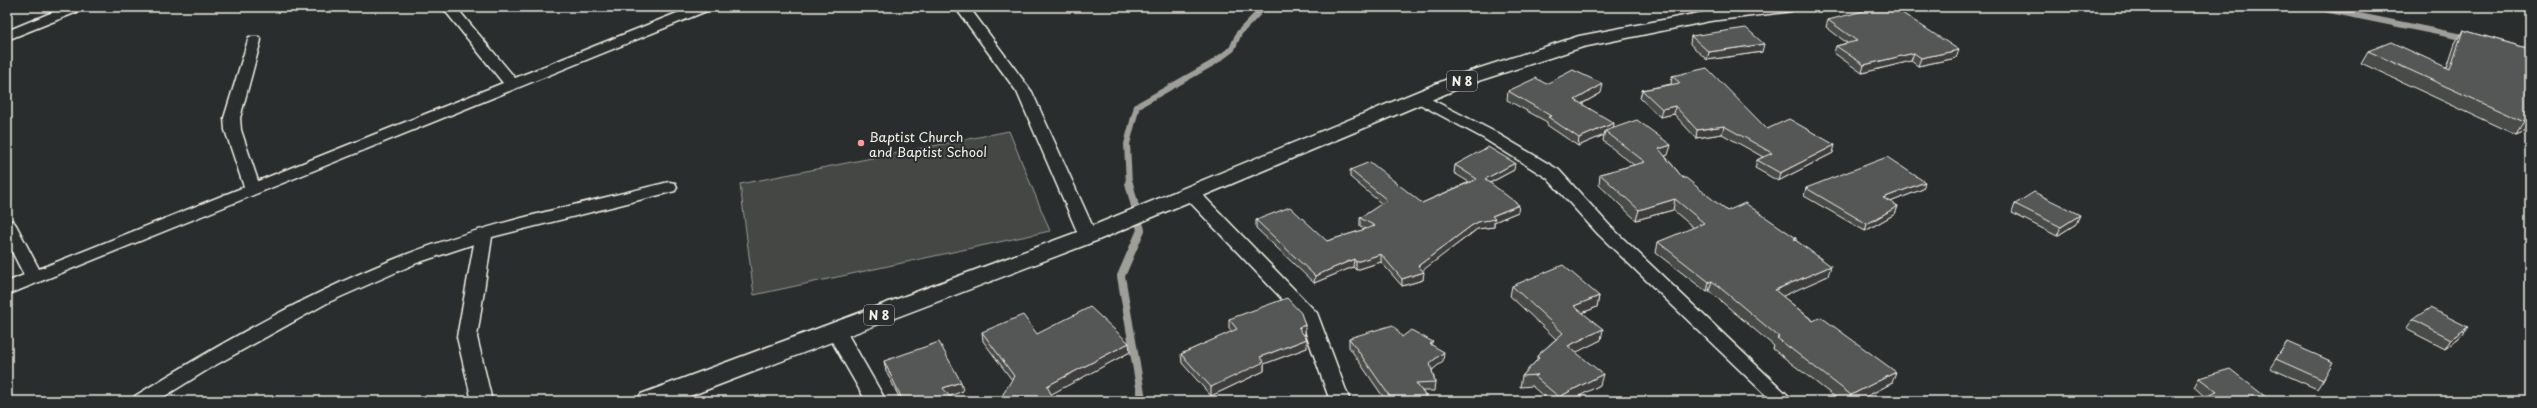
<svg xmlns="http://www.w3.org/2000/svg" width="2537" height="408" font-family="'Playpen Sans',sans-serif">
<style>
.green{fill:#444645;stroke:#9c9c96}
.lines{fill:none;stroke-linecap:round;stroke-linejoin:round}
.stream-far1{stroke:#9f9f9a;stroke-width:6}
.stream{stroke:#9f9f9a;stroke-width:8}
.minor-casing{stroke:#f4f1e8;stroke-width:3}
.trunk-casing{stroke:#f4f1e8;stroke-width:3}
.minor{fill:#2a2d2e;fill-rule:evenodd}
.trunk{fill:#2a2d2e;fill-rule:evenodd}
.wall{fill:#494b4a;stroke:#f4f1e8}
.shaded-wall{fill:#3c3d3c;stroke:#f4f1e8}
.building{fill:#555756;stroke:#f4f1e8}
.poi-dot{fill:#ff9aa2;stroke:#2a2d2e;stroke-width:1.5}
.labels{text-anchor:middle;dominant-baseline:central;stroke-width:4;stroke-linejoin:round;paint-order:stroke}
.shield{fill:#2a2d2e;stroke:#b7b6b0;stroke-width:1}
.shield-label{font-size:12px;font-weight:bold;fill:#f4f1e8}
.poi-label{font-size:13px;fill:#f4f1e8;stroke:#2a2d2e;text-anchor:start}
</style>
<rect width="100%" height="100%" fill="#2a2d2e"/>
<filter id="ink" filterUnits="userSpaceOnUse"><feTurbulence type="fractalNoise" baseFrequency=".025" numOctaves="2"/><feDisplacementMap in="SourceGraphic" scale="8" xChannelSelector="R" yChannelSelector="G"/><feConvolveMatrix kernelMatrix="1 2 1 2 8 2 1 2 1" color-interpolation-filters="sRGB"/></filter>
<g filter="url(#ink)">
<polygon class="green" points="1009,131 1050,231 754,295 740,184"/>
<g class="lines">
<g class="stream-far1">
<polyline points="2315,7 2467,38"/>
<polyline points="1129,184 1127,144 1137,106 1213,63 1232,49 1239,33 1264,7"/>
</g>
<polyline class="stream" points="1129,183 1141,230 1121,276 1142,399 1148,401"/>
<defs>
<g id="minor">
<polygon points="65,7 84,7 82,10 7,40 7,31"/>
<polygon points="442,7 456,7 515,78 692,7 711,7 709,10 7,295 7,282 24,275 7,242 7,220 13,221 16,225 39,269 244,187 225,130 224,118 249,37 259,37 261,40 240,118 241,130 258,181 503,83"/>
<polygon points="955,7 969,7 1032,92 1097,236 1094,240 1082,240 1079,236 1017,92"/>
<polygon points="1419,93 1495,132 1559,170 1610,226 1794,401 1772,401 1598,234 1547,178 1483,138 1414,101 1411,98"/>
<path d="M 669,182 L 675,183 L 677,187 L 675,191 L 492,237 L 477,337 L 492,401 L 472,401 L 457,337 L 474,244 L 417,263 L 329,302 L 212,367 L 157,401 L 132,401 L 135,396 C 221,343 310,292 405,255 C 490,222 581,204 669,182 Z"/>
<polygon points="1191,188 1197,189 1317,313 1350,401 1330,401 1301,319 1185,197 1183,193 1185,189"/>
<polygon points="836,325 843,326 886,401 866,401 826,331 829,326"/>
</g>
<polygon id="trunk" points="1740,7 1794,7 1791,11 1785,12 1710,21 1583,47 1469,84 1096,241 677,401 637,401 641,394 1080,231 1455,76 1579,36 1710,11"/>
</defs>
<use href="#minor" class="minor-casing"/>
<use href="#trunk" class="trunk-casing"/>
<use href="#minor" class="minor"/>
<use href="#trunk" class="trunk"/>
</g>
<g class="wall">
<polygon points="1828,20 1956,58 1918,66 1911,61 1862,73 1834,53 1836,46 1847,43 1826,27"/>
<polygon points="2463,30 2530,49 2530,129 2516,135 2361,63 2368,51 2447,67 2455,43"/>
<polygon points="1691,36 1762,52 1707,60 1690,44"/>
<polygon points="1672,76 1767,129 1833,153 1778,181 1755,168 1757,160 1763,157 1722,134 1696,138 1674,114 1660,117 1640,98 1642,90 1671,84"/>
<polygon points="1546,84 1601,93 1582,104 1613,128 1668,155 1665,156 1683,178 1727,211 1796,238 1796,240 1828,276 1782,296 1892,383 1858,401 1840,401 1773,349 1774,346 1709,291 1707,292 1656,253 1658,242 1694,228 1673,210 1636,220 1599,185 1600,174 1634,165 1603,141 1604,135 1578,146 1547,125 1547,122 1507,100 1508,91"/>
<polygon points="1455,165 1514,170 1490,183 1518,212 1494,222 1494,227 1477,229 1471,234 1422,270 1423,280 1402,286 1381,262 1356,270 1353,267 1314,283 1256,228 1256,220 1327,241 1366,229 1360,226 1360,218 1382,204 1350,177 1350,170 1422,203 1469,182 1454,173"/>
<polygon points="1806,188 1923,189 1890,202 1898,206 1895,214 1865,231 1804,196"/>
<polygon points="2015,204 2076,224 2057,236 2012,213"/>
<polygon points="1512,286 1599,296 1597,307 1582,313 1601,340 1576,352 1600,385 1570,401 1549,401 1533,387 1533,386 1520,387 1522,376 1537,360 1537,356 1556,339 1510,296"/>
<polygon points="1229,319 1305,325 1305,334 1304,335 1307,348 1264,364 1264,371 1211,396 1182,363 1181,354 1232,332 1229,328"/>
<polygon points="2413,319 2461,336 2445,349 2406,329"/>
<polygon points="982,332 1037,334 1130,352 1051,394 1012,380 983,341"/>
<polygon points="1402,337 1432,345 1443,361 1432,370 1435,382 1434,391 1422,391 1429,401 1386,401 1349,347 1349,338"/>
<polygon points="2287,342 2323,380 2317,389 2270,368"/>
<polygon points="884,361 963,391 949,396 953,401 901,401 886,371"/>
<polygon points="2199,378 2271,401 2205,397 2194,387"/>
</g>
<g class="shaded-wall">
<polygon points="1764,44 1762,52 1707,60 1709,52"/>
<polygon points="1959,50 1956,58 1918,66 1921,58"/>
<polygon points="1914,53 1911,61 1862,73 1864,65"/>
<polygon points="1603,84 1601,93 1574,108 1575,100"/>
<polygon points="1675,106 1674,114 1660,117 1662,109"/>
<polygon points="2530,119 2530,129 2516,135 2524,122"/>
<polygon points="1614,123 1613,131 1605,131 1604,135 1578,146 1579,138"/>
<polygon points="1724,126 1722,134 1696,138 1697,130"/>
<polygon points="1671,145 1668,155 1657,159 1659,149"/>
<polygon points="1835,145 1833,153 1778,181 1780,173"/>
<polygon points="1515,163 1514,170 1484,186 1485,179"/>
<polygon points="1925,182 1923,189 1880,206 1883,198"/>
<polygon points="1675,199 1673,210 1636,220 1639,210"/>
<polygon points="1519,205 1518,212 1494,222 1494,227 1477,229 1418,274 1418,266 1471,226 1478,222"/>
<polygon points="1898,206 1895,214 1865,231 1867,224"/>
<polygon points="2080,215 2076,224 2057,236 2061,227"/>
<polygon points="1381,254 1381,262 1356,270 1356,262"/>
<polygon points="1354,259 1353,267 1314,283 1315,276"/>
<polygon points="1831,266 1828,276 1772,301 1775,290"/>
<polygon points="1424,272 1423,280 1402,286 1402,279"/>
<polygon points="1712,281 1709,291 1707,292 1709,282"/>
<polygon points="1599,296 1597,307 1572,317 1574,306"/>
<polygon points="1305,325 1305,334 1298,337 1298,328"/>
<polygon points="2468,327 2461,336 2445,349 2451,339"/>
<polygon points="1603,329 1601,340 1567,357 1568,346"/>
<polygon points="1307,339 1307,348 1264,364 1264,371 1211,396 1211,387 1260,357"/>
<polygon points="1129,343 1130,352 1048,396 1047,386"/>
<polygon points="1444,352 1443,361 1430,372 1430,363"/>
<polygon points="1896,372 1892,383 1858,401 1849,401 1851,395"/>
<polygon points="1603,374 1600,385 1570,401 1558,401 1559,397"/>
<polygon points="961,382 963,391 945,398 943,388"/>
<polygon points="1053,398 1053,401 1042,401 1042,400"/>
</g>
<g class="building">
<polygon points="1879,7 1893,7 1959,50 1921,58 1914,53 1864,65 1836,46 1857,41 1828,20"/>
<polygon points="1746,28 1764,44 1709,52 1691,36"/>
<polygon points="2463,30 2530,49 2530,119 2524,122 2368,51 2391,42 2450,69"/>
<polygon points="1707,68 1767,129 1789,119 1835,145 1780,173 1757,160 1772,153 1724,126 1697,130 1675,106 1662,109 1642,90 1680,83 1672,76"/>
<polygon points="1573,70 1603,84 1575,100 1614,123 1579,138 1548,117 1551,116 1508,91 1536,78 1546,84"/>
<polygon points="1637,120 1671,145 1659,149 1683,178 1686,178 1727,211 1745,203 1796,238 1794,239 1831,266 1775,290 1813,321 1821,317 1896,372 1851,395 1777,338 1779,337 1712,281 1709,282 1658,242 1704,223 1675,199 1639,210 1600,174 1645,162 1605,131"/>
<polygon points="1488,147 1515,163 1485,179 1519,205 1492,216 1495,219 1478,222 1471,226 1418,266 1424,272 1402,279 1381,254 1356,262 1354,259 1315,276 1256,220 1290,207 1327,241 1375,226 1360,218 1387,200 1350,170 1370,162 1422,203 1477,179 1455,165"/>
<polygon points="1887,157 1925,182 1883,198 1898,206 1867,224 1806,188"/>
<polygon points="2034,192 2080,215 2061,227 2015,204"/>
<polygon points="1563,265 1599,296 1574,306 1603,329 1568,346 1603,374 1559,397 1534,376 1538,375 1522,376 1539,358 1537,356 1563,333 1512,286"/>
<polygon points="1287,298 1301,313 1305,325 1298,328 1307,339 1260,357 1264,362 1211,387 1181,354 1237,329 1229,319"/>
<polygon points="1090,307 1129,343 1047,386 1053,398 1042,400 1046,401 999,401 1014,376 982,332 1023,315 1037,334"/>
<polygon points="2430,308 2468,327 2451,339 2413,319"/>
<polygon points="1393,325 1402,337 1411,330 1433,342 1430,344 1444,352 1430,363 1435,382 1416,383 1429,401 1393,401 1349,338"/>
<polygon points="939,342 961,382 943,388 953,401 903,401 884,361"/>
<polygon points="2287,342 2333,362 2323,380 2276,359"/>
<polygon points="2230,369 2271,401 2194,401 2217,392 2199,378"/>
<polygon points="1488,398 1490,401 1482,401"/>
</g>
</g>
<circle class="poi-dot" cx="861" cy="143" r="4"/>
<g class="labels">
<g class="shield">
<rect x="1447" y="71" width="30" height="20" rx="3"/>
<rect x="864" y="305" width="30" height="20" rx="3"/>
</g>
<g class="shield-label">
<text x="1462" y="81">N 8</text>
<text x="879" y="315">N 8</text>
</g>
<g class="poi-label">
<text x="869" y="136">Baptist Church<tspan x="869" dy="15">and Baptist School</tspan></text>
</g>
</g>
<rect width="2537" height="408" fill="none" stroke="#2a2d2e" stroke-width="24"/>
<rect x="12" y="12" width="2513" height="384" fill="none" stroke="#f4f1e8" stroke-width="1.5" filter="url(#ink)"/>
</svg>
